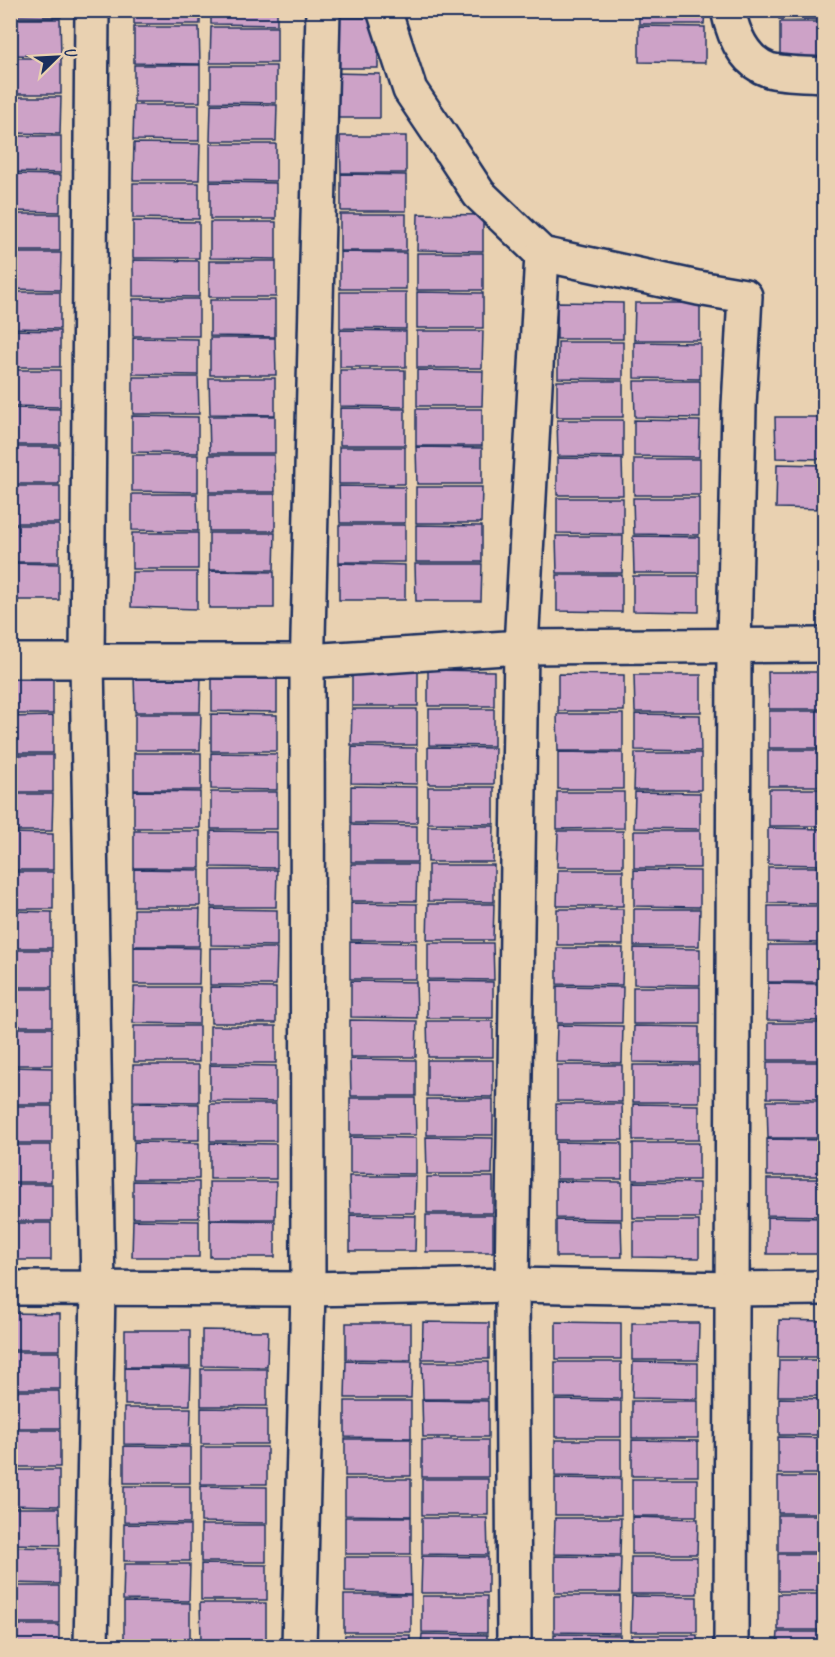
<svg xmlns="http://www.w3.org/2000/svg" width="835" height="1657" font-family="Caveat,sans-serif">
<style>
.building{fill:#cda2c7;stroke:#1b2f5e;stroke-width:1.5}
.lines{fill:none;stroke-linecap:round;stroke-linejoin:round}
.minor-casing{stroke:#1b2f5e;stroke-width:38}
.minor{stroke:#e9d1b1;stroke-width:33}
</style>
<rect width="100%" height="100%" fill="#e9d1b1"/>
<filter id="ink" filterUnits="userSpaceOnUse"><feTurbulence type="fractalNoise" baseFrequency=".0167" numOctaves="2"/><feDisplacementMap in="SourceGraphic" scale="12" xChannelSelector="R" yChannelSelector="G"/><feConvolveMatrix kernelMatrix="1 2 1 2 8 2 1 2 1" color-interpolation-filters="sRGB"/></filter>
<g filter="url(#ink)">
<g class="building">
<polygon points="10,10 61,10 61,17 10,16"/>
<rect x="134" y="10" width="66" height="14"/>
<polygon points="211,10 277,10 277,25 211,24"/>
<polygon points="639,10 705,10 704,24 639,24"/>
<polygon points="780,10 824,10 824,20 779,19"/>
<polygon points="326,18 378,18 378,68 325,68"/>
<polygon points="10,19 60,19 61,56 10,55"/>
<polygon points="780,22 824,22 824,59 780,58"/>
<polygon points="639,26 705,27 705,63 639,62"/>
<polygon points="134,27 199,27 200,64 134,63"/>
<polygon points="211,27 277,27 277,63 210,63"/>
<rect x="10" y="58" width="51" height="36"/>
<rect x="134" y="65" width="66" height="37"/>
<polygon points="211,66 276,66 276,103 211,102"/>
<polygon points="331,73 380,74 380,118 331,118"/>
<polygon points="10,97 61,97 60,134 10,133"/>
<polygon points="211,104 277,105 276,141 210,141"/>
<polygon points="134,105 199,105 199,141 133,140"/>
<polygon points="10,136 61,136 61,173 10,172"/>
<polygon points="340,136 406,136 406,173 341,173"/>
<polygon points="134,143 200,144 199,180 133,180"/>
<polygon points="210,144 276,144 276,181 210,180"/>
<polygon points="10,174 61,175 60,212 10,211"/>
<polygon points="341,174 406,175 406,211 341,211"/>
<polygon points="210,182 276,183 276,219 210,219"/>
<polygon points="133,183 199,183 199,219 133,218"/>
<rect x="10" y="214" width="50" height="37"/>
<rect x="340" y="214" width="66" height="37"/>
<polygon points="418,214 483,215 483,251 417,250"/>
<polygon points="133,221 199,222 199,258 133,258"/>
<polygon points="210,222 276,222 276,259 210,258"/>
<polygon points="340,252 406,253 406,289 340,289"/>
<polygon points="10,253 61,253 60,290 10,289"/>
<rect x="417" y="253" width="66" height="37"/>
<polygon points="133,260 199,261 199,297 133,296"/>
<rect x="209" y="261" width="67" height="36"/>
<polygon points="10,292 60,292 60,329 10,328"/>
<polygon points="340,292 406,292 406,329 340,328"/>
<polygon points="417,292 483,293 483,328 417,328"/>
<rect x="133" y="299" width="66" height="37"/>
<polygon points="210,300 275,300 275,337 210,336"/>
<polygon points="557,302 623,303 623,339 557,339"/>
<polygon points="635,303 700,303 700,340 634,340"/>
<polygon points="10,330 60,331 60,367 10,367"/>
<polygon points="340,330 406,331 406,367 340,367"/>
<polygon points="417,331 483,331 482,368 417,368"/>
<polygon points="133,338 198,339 198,375 133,374"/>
<polygon points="210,338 275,338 276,375 210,375"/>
<polygon points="558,342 623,342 623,379 558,378"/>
<polygon points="634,342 700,343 700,379 634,378"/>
<polygon points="10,370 60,370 60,407 10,406"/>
<polygon points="340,370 405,370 405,407 340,406"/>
<polygon points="417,370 483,371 482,406 417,406"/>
<polygon points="133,377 198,377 199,414 133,414"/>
<polygon points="209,378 275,378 275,415 210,414"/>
<rect x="557" y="381" width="66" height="36"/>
<polygon points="634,381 700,381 700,418 635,417"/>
<polygon points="10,408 60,409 60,445 10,445"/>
<polygon points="340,408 405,409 405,445 340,445"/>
<rect x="416" y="409" width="66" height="37"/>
<polygon points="132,416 198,417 198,453 132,452"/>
<polygon points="209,416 275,416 275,453 210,453"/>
<polygon points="775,417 824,417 824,459 776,458"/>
<polygon points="557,420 623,420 623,457 558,456"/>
<polygon points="634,420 700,421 699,457 634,456"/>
<rect x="10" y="447" width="49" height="37"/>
<rect x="339" y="447" width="66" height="37"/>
<polygon points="416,447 482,448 482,484 417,484"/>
<polygon points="132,455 198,455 198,492 132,491"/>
<polygon points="209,455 274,455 275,492 209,492"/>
<polygon points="557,458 622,459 623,495 557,495"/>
<rect x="634" y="459" width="66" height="36"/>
<polygon points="777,464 824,465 824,509 776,508"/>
<rect x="10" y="486" width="50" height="37"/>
<polygon points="339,486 405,487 405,523 340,523"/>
<polygon points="416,487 482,487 481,523 416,523"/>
<polygon points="132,494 197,494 198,531 132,530"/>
<rect x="209" y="494" width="66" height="37"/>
<polygon points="557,498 623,498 623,534 557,533"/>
<polygon points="633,498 699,498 699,535 634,534"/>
<rect x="10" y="525" width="49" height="37"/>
<rect x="339" y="525" width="66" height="37"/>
<polygon points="416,525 482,526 482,562 416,562"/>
<rect x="132" y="533" width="66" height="36"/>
<polygon points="209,533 275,533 274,570 209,570"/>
<polygon points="556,536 623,536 622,573 557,573"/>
<polygon points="633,536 699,537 699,573 634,573"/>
<polygon points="10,563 59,564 59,600 10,600"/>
<polygon points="339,563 405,565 405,600 339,600"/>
<polygon points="415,564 482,564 481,601 416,601"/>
<polygon points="209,571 274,572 274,608 209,608"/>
<polygon points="132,572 197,572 197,609 131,607"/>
<polygon points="557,575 622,575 622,612 557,611"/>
<polygon points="633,576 699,576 699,612 633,611"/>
<polygon points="352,669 418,670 418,706 352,706"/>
<polygon points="428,670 494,671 494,706 428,706"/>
<polygon points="768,672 824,672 824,709 769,709"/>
<polygon points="558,674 624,675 624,711 558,711"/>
<polygon points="134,675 201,675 200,712 135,712"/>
<polygon points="212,675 277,676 277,712 212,711"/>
<polygon points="634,675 701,675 701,712 635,712"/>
<polygon points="10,677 53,678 53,714 10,714"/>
<polygon points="352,709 417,709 417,745 351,745"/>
<polygon points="429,709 494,709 494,746 429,745"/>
<rect x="769" y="711" width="55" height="37"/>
<polygon points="135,714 201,714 200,750 135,750"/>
<polygon points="211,714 277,715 277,751 211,751"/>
<polygon points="557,714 623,714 623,751 558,751"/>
<polygon points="635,714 700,715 701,751 635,750"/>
<polygon points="53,716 53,753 10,753 10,717"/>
<polygon points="352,747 417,748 417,784 351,783"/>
<polygon points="428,747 495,748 494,784 428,784"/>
<rect x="768" y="750" width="56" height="36"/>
<polygon points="558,752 623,753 623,789 558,789"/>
<rect x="134" y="753" width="67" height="37"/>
<polygon points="211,753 277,754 277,790 211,789"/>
<polygon points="635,753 701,753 701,790 634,790"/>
<rect x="10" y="755" width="43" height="37"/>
<polygon points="351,786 417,787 417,823 351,823"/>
<polygon points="428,787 494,787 494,824 428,823"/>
<rect x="769" y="789" width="55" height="37"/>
<polygon points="134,791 200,792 200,828 134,828"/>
<rect x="211" y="792" width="66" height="37"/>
<polygon points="557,792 624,792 624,828 557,829"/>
<polygon points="635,792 700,793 700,829 634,828"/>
<polygon points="10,794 53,794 52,831 10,831"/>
<polygon points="351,825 417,826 417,862 351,862"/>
<polygon points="428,826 494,826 493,862 428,862"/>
<polygon points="768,828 824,829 824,865 768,864"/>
<rect x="134" y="831" width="66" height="37"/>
<polygon points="211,831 277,832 277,868 211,867"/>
<polygon points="558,831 623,831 623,867 557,867"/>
<rect x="634" y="831" width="66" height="37"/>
<polygon points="10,833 53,834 53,870 10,870"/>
<polygon points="351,864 417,864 416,901 351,901"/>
<polygon points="428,865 494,865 494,902 428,901"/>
<polygon points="768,867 824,867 824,904 768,903"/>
<polygon points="134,869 200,870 200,906 134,906"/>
<polygon points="211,870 277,870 276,907 211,907"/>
<polygon points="558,870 623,870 623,906 557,906"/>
<polygon points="634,870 700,871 700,907 634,906"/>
<rect x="10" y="872" width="43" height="37"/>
<polygon points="351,903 417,904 417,940 351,940"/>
<polygon points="428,904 494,904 493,940 427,940"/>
<polygon points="768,906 824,906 824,943 768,942"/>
<polygon points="134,909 200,909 199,946 134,946"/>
<polygon points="211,909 277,910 277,946 211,945"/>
<rect x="557" y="909" width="66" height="36"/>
<polygon points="634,909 700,909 699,946 634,946"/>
<polygon points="10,911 52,912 52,948 10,948"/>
<polygon points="350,942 416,943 416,979 350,979"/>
<polygon points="428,943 493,943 494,980 428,979"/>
<rect x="768" y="945" width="56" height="37"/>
<polygon points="134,947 200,948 199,984 134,984"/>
<polygon points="210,948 277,948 276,985 210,985"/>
<polygon points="557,948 623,948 622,985 557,984"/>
<polygon points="634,948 700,949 700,985 634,984"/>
<rect x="10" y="950" width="42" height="37"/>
<polygon points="351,981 416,982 417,1018 351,1017"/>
<polygon points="427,981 493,982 493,1018 427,1018"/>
<polygon points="768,983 824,984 824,1021 767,1020"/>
<polygon points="557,986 623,987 622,1023 557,1023"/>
<polygon points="134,987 200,987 199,1024 133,1023"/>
<polygon points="210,987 276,988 276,1023 211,1023"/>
<rect x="633" y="987" width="67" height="37"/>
<rect x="10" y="989" width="42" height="37"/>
<polygon points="350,1020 417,1021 416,1057 350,1057"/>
<polygon points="427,1021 493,1021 493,1057 428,1057"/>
<rect x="768" y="1023" width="56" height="37"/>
<polygon points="557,1025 623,1026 622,1063 556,1062"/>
<rect x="134" y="1026" width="65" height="36"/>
<rect x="210" y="1026" width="66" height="37"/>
<polygon points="634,1026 699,1027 699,1063 633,1062"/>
<rect x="10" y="1028" width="42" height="37"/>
<polygon points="350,1059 416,1060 416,1096 351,1096"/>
<polygon points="427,1060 493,1060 493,1097 427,1096"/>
<polygon points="767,1062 824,1062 824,1099 767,1098"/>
<polygon points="133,1065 199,1065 199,1102 133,1101"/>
<polygon points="210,1065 276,1066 276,1102 210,1101"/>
<polygon points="557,1065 622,1065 622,1102 557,1101"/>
<rect x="633" y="1065" width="66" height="37"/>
<polygon points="10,1067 52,1068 52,1104 10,1104"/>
<polygon points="350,1098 415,1098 416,1135 350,1135"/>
<rect x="427" y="1099" width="66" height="36"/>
<polygon points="767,1101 824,1101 824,1138 768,1138"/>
<polygon points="133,1103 199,1104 199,1140 133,1140"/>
<rect x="210" y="1104" width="66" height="37"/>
<polygon points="556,1104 622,1104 623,1140 556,1140"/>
<polygon points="633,1104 699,1105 699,1140 633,1140"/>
<rect x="10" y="1106" width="42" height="37"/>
<polygon points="350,1137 416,1138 416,1174 350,1173"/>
<polygon points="426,1137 493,1138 492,1174 427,1174"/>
<polygon points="767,1139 824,1140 824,1176 767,1176"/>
<polygon points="134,1142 199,1143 199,1179 133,1179"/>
<polygon points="556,1142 622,1143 622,1179 556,1179"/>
<polygon points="210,1143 276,1144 276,1179 210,1179"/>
<rect x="633" y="1143" width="66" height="37"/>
<rect x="10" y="1145" width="41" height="37"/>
<polygon points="349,1176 416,1176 415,1213 350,1213"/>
<rect x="427" y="1177" width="66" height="36"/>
<polygon points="767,1179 824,1179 824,1216 767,1215"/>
<polygon points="133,1181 199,1182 199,1218 133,1218"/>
<polygon points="556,1181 622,1182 622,1219 556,1218"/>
<polygon points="209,1182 276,1182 275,1219 210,1219"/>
<polygon points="633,1182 699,1183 699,1218 633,1218"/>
<rect x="10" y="1184" width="42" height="37"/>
<polygon points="350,1215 416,1216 415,1251 350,1251"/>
<rect x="426" y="1215" width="67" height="37"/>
<polygon points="767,1217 824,1218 824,1254 767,1254"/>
<polygon points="133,1220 199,1221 199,1257 132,1257"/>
<polygon points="210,1220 275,1221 275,1257 210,1257"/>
<polygon points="556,1220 621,1221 622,1257 556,1257"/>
<polygon points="633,1221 699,1221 699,1258 633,1257"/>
<rect x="10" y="1223" width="41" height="37"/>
<polygon points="10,1313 60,1314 60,1350 10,1350"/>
<polygon points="779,1320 824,1321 824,1357 778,1357"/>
<polygon points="423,1322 489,1323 489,1359 422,1359"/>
<polygon points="556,1322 621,1323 621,1359 556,1359"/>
<polygon points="346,1323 411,1323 411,1360 346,1359"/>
<polygon points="632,1323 699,1323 698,1360 632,1360"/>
<rect x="125" y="1330" width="65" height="37"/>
<polygon points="202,1330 268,1331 267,1367 202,1366"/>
<rect x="10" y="1352" width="50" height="37"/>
<polygon points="779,1360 824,1360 824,1396 778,1396"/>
<polygon points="346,1361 412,1362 411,1398 345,1398"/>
<polygon points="422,1362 488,1362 488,1399 423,1399"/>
<polygon points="555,1362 621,1362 621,1399 555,1398"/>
<polygon points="633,1362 698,1363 698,1399 632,1398"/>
<polygon points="125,1368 191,1369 190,1405 125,1405"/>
<rect x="201" y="1369" width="66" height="37"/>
<polygon points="10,1391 59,1391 60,1428 10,1428"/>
<polygon points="779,1398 824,1399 824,1435 779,1435"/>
<polygon points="422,1400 488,1401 488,1437 423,1437"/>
<polygon points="555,1400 621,1401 621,1437 555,1437"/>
<polygon points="345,1401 411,1401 411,1438 345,1437"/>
<rect x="632" y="1401" width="66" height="37"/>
<polygon points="124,1408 191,1408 190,1445 124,1444"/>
<polygon points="201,1408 267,1409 267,1444 201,1444"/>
<rect x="10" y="1430" width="50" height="37"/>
<polygon points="778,1437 824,1438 824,1474 778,1474"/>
<rect x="345" y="1439" width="66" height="37"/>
<rect x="422" y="1440" width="66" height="37"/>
<polygon points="555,1440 621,1440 621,1477 555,1476"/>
<polygon points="632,1440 698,1441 698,1476 632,1476"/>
<polygon points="124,1446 190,1447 190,1483 124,1483"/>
<rect x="201" y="1447" width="66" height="37"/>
<polygon points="10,1470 59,1470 59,1506 10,1505"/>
<rect x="778" y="1477" width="46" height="36"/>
<polygon points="555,1478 621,1479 621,1515 555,1515"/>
<polygon points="345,1479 411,1479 411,1516 345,1515"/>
<rect x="422" y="1479" width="66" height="36"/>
<rect x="632" y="1479" width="65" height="37"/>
<polygon points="124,1486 190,1486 190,1523 124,1522"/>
<polygon points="201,1486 267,1487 267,1523 201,1522"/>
<polygon points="10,1508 59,1508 60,1545 10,1544"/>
<rect x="778" y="1515" width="46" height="37"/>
<rect x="345" y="1517" width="66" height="37"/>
<polygon points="632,1517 698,1519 697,1554 632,1554"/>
<polygon points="422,1518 487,1518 488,1555 422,1554"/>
<polygon points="555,1518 621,1518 620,1555 554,1554"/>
<polygon points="124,1524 190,1525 190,1561 124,1561"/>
<rect x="201" y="1525" width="65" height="37"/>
<polygon points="10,1547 59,1548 59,1584 10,1583"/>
<rect x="778" y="1554" width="46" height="37"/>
<polygon points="422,1556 488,1557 488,1593 421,1593"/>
<polygon points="555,1556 621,1557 620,1593 555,1593"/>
<polygon points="345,1557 410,1557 411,1594 345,1592"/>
<rect x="631" y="1557" width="66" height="37"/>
<polygon points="124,1564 190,1564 189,1601 123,1600"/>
<polygon points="201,1564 267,1565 267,1600 201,1600"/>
<rect x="10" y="1586" width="49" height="37"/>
<rect x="778" y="1594" width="46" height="36"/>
<rect x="344" y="1595" width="67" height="37"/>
<polygon points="422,1596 487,1596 487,1633 422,1632"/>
<polygon points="554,1596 620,1596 620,1633 554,1632"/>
<polygon points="632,1596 697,1597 697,1632 631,1632"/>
<polygon points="124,1602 190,1603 190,1639 124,1639"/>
<polygon points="200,1603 266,1603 266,1640 201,1640"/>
<rect x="10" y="1625" width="49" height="21"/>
<polygon points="778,1632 824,1632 824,1646 777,1646"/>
<polygon points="422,1634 487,1635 487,1646 421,1646"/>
<polygon points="554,1634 620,1635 620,1646 554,1646"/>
<polygon points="345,1635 410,1635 410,1646 344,1646"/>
<rect x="631" y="1635" width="66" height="11"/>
<polygon points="200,1641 266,1642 266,1646 200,1646"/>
<rect x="123" y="1642" width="66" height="4"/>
</g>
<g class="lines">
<defs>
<g id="minor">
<polyline points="384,10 410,90 445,142 479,194 542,254 698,288 745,296 739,406 734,644 731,1646"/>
<path d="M 728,10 C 733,34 743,61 769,70 C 782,74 810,74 824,75"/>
<polyline points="10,661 308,661 521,647 824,645"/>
<polyline points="10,1288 308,1289 512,1285 733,1289 824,1288"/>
<polyline points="91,1646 98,1290 87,661 92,10"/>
<polyline points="299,1646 308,1289 307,678 323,10"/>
<polyline points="514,1646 512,1285 521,647 542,254"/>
</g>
</defs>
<use href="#minor" class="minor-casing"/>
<use href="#minor" class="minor"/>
</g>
</g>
<rect width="835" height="1657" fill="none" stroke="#e9d1b1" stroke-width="36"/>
<rect x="18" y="18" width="799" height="1621" fill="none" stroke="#1b2f5e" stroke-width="2" filter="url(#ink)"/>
<g transform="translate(57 57) rotate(66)" stroke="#e9d1b1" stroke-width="4.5" paint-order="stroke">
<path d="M0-4.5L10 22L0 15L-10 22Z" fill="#1b2f5e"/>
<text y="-9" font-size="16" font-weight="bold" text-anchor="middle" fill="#1b2f5e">U</text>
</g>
</svg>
